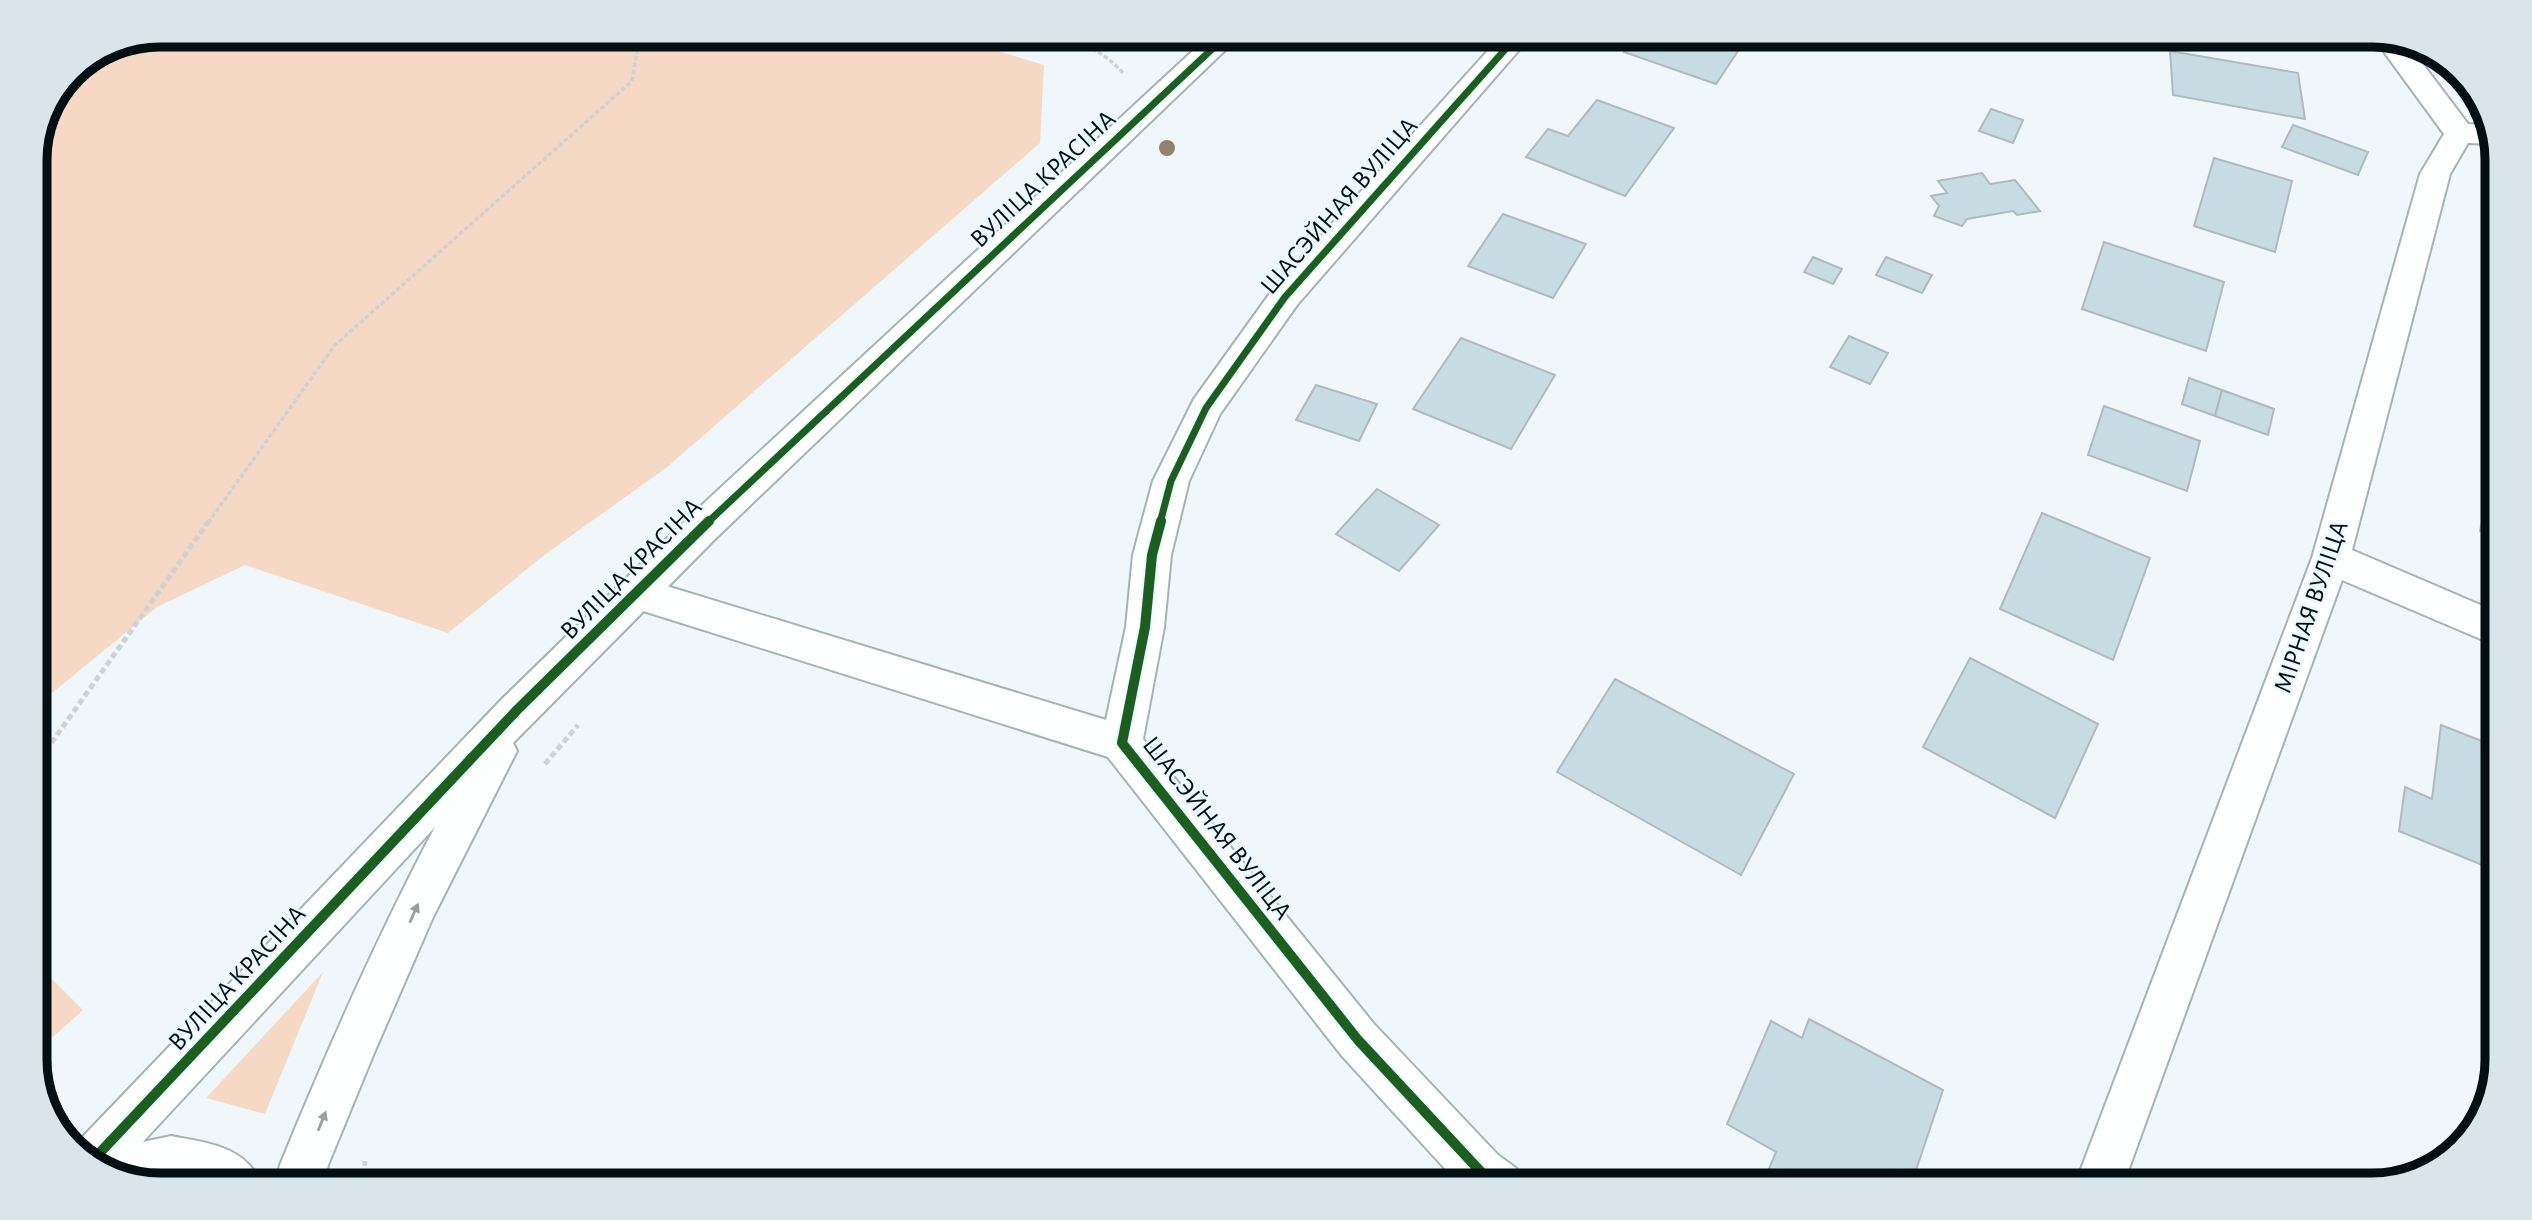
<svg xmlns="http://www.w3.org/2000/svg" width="2532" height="1220" font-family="'Alegreya Sans',sans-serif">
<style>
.green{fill:#f5d9c5}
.building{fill:#c7dce2;stroke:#b0babe;stroke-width:2}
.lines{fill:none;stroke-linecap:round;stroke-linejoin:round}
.minor-casing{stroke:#a7b2b5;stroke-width:4}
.tertiary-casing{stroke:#a7b2b5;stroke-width:4}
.secondary-casing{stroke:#a7b2b5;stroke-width:4}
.path-far1{stroke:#cfd2d3;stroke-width:3.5;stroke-dasharray:4.5 2.5;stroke-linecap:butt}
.path{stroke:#cfd2d3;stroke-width:5;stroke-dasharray:6 3.5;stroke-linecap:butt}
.minor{fill:#fdfefe;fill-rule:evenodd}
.tertiary{fill:#fdfefe;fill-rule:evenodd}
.secondary{fill:#fdfefe;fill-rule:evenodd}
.cycleway-far1-casing{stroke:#eaf9ff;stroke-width:10}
.cycleway-casing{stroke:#eaf9ff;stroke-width:14}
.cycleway-far1{stroke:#1b5e20;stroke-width:7}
.cycleway{stroke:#1b5e20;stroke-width:10}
.tree{fill:#938170}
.oneway{fill:#999ea0}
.labels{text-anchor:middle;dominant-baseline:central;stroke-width:5;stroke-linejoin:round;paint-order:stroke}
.street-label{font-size:26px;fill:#030f13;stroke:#eaf9ff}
.rim{fill:none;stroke:#030f13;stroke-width:9}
</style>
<rect width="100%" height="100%" fill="#eff7fa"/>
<g class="green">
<polygon points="160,35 945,35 1044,65 1040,143 666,468 547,553 448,633 245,565 157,607 35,707 35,152 72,71 112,44"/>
<polygon points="42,969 83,1010 35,1053 35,972"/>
<polygon points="323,972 265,1114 206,1098"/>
</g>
<g class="building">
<polygon points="1637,35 1713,35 1742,45 1716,84 1624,52"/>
<polygon points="2170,51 2298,73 2305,119 2173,95"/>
<polygon points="1597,100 1674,128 1625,196 1526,157 1548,129 1568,136"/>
<polygon points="1991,109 2023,120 2013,143 1979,131"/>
<polygon points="2293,125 2368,152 2358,175 2282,147"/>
<polygon points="2214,158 2292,181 2275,252 2194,226"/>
<polygon points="1982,173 1990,184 2015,180 2040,211 2017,215 2013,211 1967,219 1962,226 1934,216 1939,206 1931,196 1947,193 1938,181"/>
<polygon points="1503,214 1586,244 1553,298 1468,266"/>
<polygon points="2104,242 2224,282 2206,351 2082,309"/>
<polygon points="1813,257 1842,269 1833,284 1804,272"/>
<polygon points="1886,257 1932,275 1922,293 1876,275"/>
<polygon points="1849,336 1888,353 1870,384 1830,367"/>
<polygon points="1461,338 1555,375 1511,449 1413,409"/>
<polygon points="2189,378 2222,390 2215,416 2182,404"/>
<polygon points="1316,385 1377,404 1359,441 1296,420"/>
<polygon points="2222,390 2274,409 2268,435 2215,416"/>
<polygon points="2104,406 2200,441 2187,491 2088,455"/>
<polygon points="2495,463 2497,464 2497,538 2480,531"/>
<polygon points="1377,489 1439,525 1399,571 1336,534"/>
<polygon points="2042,513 2150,558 2113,660 2000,609"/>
<polygon points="1970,658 2098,724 2055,818 1923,747"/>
<polygon points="1615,679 1794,774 1741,875 1557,772"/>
<polygon points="2441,725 2497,747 2497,871 2399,831 2405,787 2432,799"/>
<polygon points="1809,1019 1943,1090 1911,1185 1792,1185 1768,1171 1776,1152 1727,1124 1771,1021 1802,1038"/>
</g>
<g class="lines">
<defs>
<g id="minor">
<polygon points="1502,35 1532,35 1297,305 1220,414 1189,481 1171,555 1164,627 1143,739 1374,1024 1498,1155 1516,1168 1523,1185 1460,1185 1342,1056 1108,757 637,609 623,604 618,593 623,582 637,577 1106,720 1126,627 1133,555 1153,481 1194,399 1273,289"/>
<polygon points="2377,36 2407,43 2468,124 2488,125 2494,144 2468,143 2450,174 2352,550 2497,612 2497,646 2342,580 2123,1185 2075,1185 2312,558 2420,174 2444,134 2379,45 2375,39"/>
</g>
<path id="tertiary" d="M 1210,35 L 1241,35 L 715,539 L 513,743 L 517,751 L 433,917 L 374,1053 L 328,1165 L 323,1185 L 275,1185 L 280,1165 C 327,1050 377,937 435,827 L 113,1174 L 105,1172 L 74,1146 L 503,698 L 689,517 Z"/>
<path id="secondary" d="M 171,1136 C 208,1143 246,1146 262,1185 C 212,1185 131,1195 91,1160 L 93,1156 L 110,1149 Z"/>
</defs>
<use href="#minor" class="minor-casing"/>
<use href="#tertiary" class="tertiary-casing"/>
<use href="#secondary" class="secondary-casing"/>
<g class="path-far1">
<path d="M 1045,35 C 1077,41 1101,48 1123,73"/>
<polyline points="1268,47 1280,35"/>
<polyline points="208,523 335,345 632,81 640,35"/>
</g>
<g class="path">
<polyline points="545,764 578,725"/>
<polyline points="35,766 209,521"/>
<polyline points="363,1185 365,1161"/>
</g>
<use href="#minor" class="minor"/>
<use href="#tertiary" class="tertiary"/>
<use href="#secondary" class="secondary"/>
<defs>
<g id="cycleway-far1">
<polyline points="707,523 1227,35"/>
<polyline points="1160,523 1171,481 1206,408 1285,297 1518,35"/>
</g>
<g id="cycleway">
<polyline points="1161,521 1152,555 1145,627 1122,743 1358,1040 1481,1172 1499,1185"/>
<polyline points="92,1161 517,710 709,521"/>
</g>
</defs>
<use href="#cycleway-far1" class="cycleway-far1-casing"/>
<use href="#cycleway" class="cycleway-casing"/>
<use href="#cycleway-far1" class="cycleway-far1"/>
<use href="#cycleway" class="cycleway"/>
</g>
<circle class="tree" cx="1167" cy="148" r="8"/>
<defs><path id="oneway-solid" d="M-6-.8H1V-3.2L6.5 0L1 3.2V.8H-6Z" transform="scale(1.75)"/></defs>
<g class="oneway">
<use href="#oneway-solid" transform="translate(414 913) rotate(-66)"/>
<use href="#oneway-solid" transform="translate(322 1121) rotate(-68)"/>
</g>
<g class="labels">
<g class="street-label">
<text transform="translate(1043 179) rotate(-43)">ВУЛІЦА КРАСІНА</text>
<text transform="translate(1339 206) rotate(-49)">ШАСЭЙНАЯ ВУЛІЦА</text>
<text transform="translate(631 569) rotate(-45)">ВУЛІЦА КРАСІНА</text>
<text transform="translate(2311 607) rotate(-71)">МІРНАЯ ВУЛІЦА</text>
<text transform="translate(1217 828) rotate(52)">ШАСЭЙНАЯ ВУЛІЦА</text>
<text transform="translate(237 978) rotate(-47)">ВУЛІЦА КРАСІНА</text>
</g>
</g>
<path d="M0 0H2532V1220H0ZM160 47H2372A113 113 0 0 1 2485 160V1060A113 113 0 0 1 2372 1173H160A113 113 0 0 1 47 1060V160A113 113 0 0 1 160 47Z" fill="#d8e6ec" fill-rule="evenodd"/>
<path class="rim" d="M160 47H2372A113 113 0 0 1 2485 160V1060A113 113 0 0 1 2372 1173H160A113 113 0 0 1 47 1060V160A113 113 0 0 1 160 47Z"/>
</svg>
